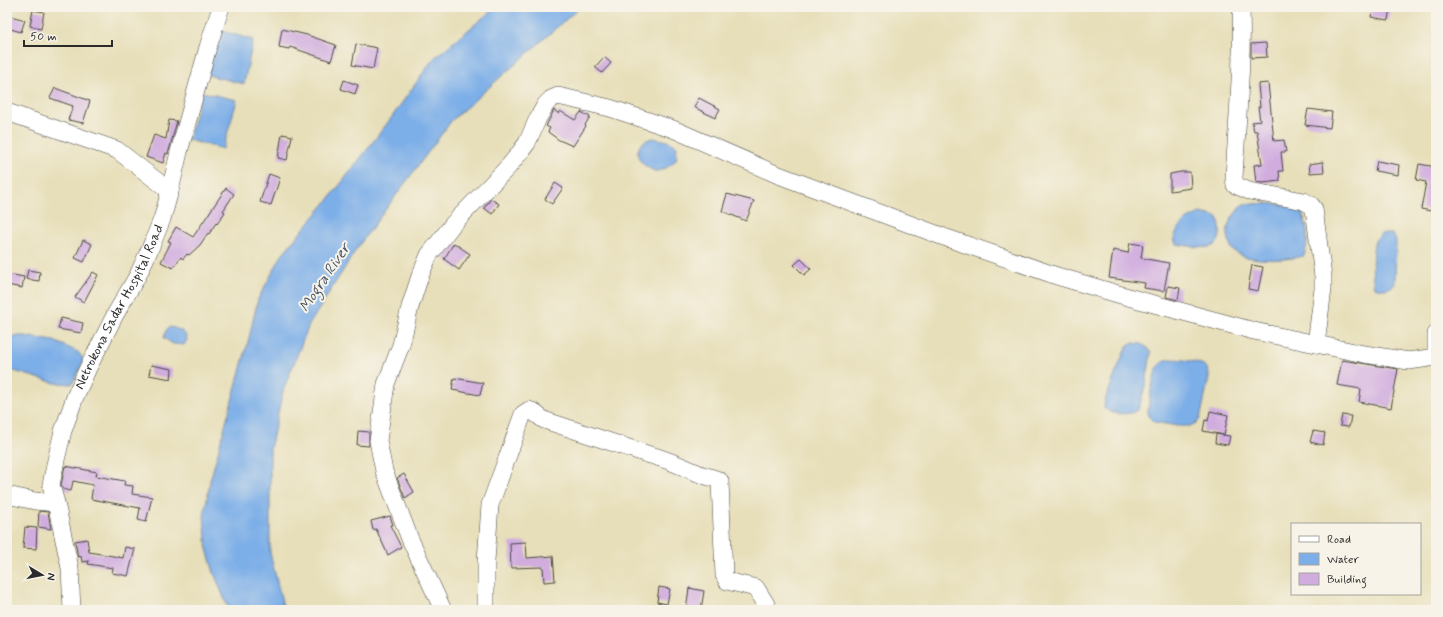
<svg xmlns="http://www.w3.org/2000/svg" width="1443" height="617" font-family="Mynerve,sans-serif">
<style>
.water{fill:#7caee8;stroke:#546c8a}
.building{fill:#d0acdf}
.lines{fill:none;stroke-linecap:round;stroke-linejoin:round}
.minor-casing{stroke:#474640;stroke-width:18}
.minor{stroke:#fff;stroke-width:17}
.labels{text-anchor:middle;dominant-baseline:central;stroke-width:4;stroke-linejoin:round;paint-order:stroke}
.street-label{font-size:14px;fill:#2b2b2b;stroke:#f7f3e8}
.water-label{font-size:15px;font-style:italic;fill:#435264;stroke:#f7f3e8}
</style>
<rect width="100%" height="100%" fill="#f7f3e8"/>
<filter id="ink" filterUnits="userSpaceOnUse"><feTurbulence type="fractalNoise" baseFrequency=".025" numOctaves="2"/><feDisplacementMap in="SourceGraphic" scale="8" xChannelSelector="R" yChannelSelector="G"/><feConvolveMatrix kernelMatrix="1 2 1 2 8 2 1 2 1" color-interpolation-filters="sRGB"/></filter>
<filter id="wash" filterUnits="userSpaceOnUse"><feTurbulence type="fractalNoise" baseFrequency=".012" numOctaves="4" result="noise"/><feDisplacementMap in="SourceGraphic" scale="16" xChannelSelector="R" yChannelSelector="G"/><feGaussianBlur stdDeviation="0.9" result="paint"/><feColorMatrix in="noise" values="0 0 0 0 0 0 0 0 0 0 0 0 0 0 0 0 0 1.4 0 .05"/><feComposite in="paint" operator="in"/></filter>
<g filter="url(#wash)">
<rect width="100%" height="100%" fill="#e7dfb9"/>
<g class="water">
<polygon points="496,7 580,7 452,120 357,248 309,325 283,391 270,449 270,553 283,606 285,610 229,610 214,573 207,549 204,516 210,481 248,342 258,299 283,253 329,199 389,121 433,59"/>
<polygon points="219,30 253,40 244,84 208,75"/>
<polygon points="202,92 237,100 223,149 188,140"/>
<path d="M 653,138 L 668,141 L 677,146 L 676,160 C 671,165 662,172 654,171 C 652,170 651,169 649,168 C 632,159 635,142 653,138 Z"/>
<path d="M 1243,204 C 1262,204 1286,201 1302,212 C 1308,228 1309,241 1304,256 C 1286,260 1264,261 1246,257 C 1241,256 1236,252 1232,250 C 1224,226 1227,223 1243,204 Z"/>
<path d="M 1200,213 L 1218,217 C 1228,256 1203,248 1176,244 L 1174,238 C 1181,222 1184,220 1200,213 Z"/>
<path d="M 1381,234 L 1392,234 L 1396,240 L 1395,284 C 1389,290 1383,290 1374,287 C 1372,277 1371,247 1376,239 C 1377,238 1381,234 1381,234 Z"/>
<path d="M 170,327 C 178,329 186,331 187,340 L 184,345 L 173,344 L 164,338 L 166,330 Z"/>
<polygon points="7,336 25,336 54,341 78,352 84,360 72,384 55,383 7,369"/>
<path d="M 1133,343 L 1141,344 L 1148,348 L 1151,353 L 1146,384 L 1138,410 C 1130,415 1110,416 1104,407 L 1105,400 L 1124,352 L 1128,346 Z"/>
<path d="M 1170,359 C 1178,359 1202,361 1207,368 C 1209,371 1209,374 1209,378 L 1200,419 L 1196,424 L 1192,426 L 1177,426 L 1154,422 L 1148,416 C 1147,408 1153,376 1157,368 C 1159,364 1165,360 1170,359 Z"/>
</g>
<g id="blocks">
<g class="building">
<polygon points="1373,7 1390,8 1388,20 1371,17"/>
<polygon points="33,10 44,12 41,29 30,26"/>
<polygon points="7,15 25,20 21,32 7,28"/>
<polygon points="282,29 307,35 336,45 331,61 290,47 289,49 279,47"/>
<polygon points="1266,43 1267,57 1251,58 1251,44"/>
<polygon points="356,44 377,48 373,69 352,65"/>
<polygon points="604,57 611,63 602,73 595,67"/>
<polygon points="344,80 358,85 355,94 341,89"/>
<polygon points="1268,83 1274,141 1284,140 1286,152 1281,152 1283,171 1279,171 1280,181 1263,183 1256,182 1254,165 1262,164 1257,131 1254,131 1252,122 1260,121 1258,107 1260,107 1258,84"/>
<polygon points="55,88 90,101 83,123 68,120 73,106 50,98"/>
<polygon points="699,98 720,109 715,118 694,107"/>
<polygon points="1308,109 1332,112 1330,128 1305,125"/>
<polygon points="554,110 559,114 560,111 575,120 581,112 590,117 585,125 586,126 573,146 559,140 548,132 550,128 546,126"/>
<polygon points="169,120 177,121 168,154 166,153 163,163 146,157 154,135 166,139"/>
<polygon points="282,134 292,136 287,160 278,158"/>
<polygon points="1377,161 1399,165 1398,175 1375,171"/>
<polygon points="1323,162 1324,172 1310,173 1309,164"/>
<polygon points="1419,164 1436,167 1436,186 1434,199 1436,199 1436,212 1421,209 1426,182 1416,180"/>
<polygon points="1181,172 1190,172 1191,188 1170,191 1170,174"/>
<polygon points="269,174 280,178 271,205 260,202"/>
<polygon points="555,183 563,188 552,204 545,199"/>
<polygon points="226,188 234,194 223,211 225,212 217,224 216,223 209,234 208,233 200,245 189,255 187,254 183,259 181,257 173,268 161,262 171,242 168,241 176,227 193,237"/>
<polygon points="727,194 754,201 746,221 722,211"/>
<polygon points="491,199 499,204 492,214 484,208"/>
<polygon points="83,240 92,244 84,262 75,258"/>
<polygon points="454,243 470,254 459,270 444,259"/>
<polygon points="1130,243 1143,245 1141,258 1169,263 1164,291 1144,288 1145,283 1109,278 1113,250 1128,253"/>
<polygon points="801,259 811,269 804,275 794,265"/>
<polygon points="1252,265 1263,267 1258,291 1248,289"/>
<polygon points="28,270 40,272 39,281 26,279"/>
<polygon points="93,272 98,275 84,302 75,297"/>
<polygon points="8,274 24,277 22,288 7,285"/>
<polygon points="1168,286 1180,288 1178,300 1166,297"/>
<polygon points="61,318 83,323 81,333 58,329"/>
<polygon points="1342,360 1398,369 1391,408 1359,402 1361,389 1337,385"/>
<polygon points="151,365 172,369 171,379 149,375"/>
<polygon points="454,378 483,383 480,395 452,390"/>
<polygon points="1210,411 1228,415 1224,435 1203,431 1205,420 1208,421"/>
<polygon points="1342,415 1351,416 1349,427 1340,426"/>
<polygon points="358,431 369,432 369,446 357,445"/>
<polygon points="1313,431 1325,433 1323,445 1310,442"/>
<polygon points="1216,434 1230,436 1228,445 1215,443"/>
<polygon points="65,466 97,472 96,476 125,481 124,485 133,486 132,494 152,497 146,522 138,520 140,508 91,499 93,485 73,481 71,491 63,489 61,485"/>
<polygon points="404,474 414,492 405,498 397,478"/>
<polygon points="39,511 48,512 51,529 38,527"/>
<polygon points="390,516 393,525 390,525 401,547 388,555 376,529 373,530 371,521"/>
<polygon points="25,527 37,528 36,549 23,548"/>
<polygon points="87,539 89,552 113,556 123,558 125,547 135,549 128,576 112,573 113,568 88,564 89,561 82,562 81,556 78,557 75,541"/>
<polygon points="526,542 527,558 553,556 555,581 544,582 543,567 511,568 510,543"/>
<polygon points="659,587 670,589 667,604 657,602"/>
<polygon points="689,588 704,591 701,610 686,610"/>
</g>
</g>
</g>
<g filter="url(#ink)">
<use href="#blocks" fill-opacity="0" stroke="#474640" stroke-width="1"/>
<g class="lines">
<defs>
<g id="minor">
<path d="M 1241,7 C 1243,64 1237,121 1234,178 L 1235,185 L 1249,191 L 1304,201 L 1311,205 L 1314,209 L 1323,276 L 1323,289 L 1316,344"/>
<polyline points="7,112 117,150 170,191"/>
<polyline points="7,495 35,501 56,503"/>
<path id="s1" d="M 72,610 L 70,568 L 56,503 L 51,485 L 56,460 L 63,431 L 75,397 L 88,368 L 116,313 L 138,275 L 152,244 L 162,219 L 170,191 L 179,152 L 208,47 L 221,7"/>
<polyline points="443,610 410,539 384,471 378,441 386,384 401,345 410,307 420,276 429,255 453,224 509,166 521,151 527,143 538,118 546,104 551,99 558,96 610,108 673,129 776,174 944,237 1057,276 1128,297 1254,331 1364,354 1409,361 1436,357 1436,334"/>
<path d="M 486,610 L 486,561 L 490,505 L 523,414 L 529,410 L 532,411 L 544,420 L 650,455 C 667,459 683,467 700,474 C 707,477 714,477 720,481 L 724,575 L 727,581 L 756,588 L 766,604 L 767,610"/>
</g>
</defs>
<use href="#minor" class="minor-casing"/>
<use href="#minor" class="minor"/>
</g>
</g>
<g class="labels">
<g class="street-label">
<text stroke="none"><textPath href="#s1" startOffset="319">Netrokona Sadar Hospital Road</textPath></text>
</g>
<g class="water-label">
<text transform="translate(325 278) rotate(-56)">Mogra River</text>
</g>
</g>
<rect width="1443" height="617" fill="none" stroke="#f7f3e8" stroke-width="24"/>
<rect x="1291" y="523" width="130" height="72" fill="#f7f3e8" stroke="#a5a39c"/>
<rect x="1299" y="536" width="20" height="6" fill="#ffffff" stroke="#a5a39c"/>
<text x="1327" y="543" font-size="12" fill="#2b2b2b">Road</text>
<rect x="1299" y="553" width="20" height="12" fill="#7caee8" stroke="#a5a39c"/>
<text x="1327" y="563" font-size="12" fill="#2b2b2b">Water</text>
<rect x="1299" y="573" width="20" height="12" fill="#d0acdf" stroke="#a5a39c"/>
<text x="1327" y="583" font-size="12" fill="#2b2b2b">Building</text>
<g transform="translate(42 575) rotate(100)" stroke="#f7f3e8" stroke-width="3" paint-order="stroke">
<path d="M0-3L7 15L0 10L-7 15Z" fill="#2b2b2b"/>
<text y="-6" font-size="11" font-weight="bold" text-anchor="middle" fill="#2b2b2b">N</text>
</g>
<path d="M24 40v6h88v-6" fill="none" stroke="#2b2b2b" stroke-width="2"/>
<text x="30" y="40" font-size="12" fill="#2b2b2b" stroke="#f7f3e8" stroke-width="3" paint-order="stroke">50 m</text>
</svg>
